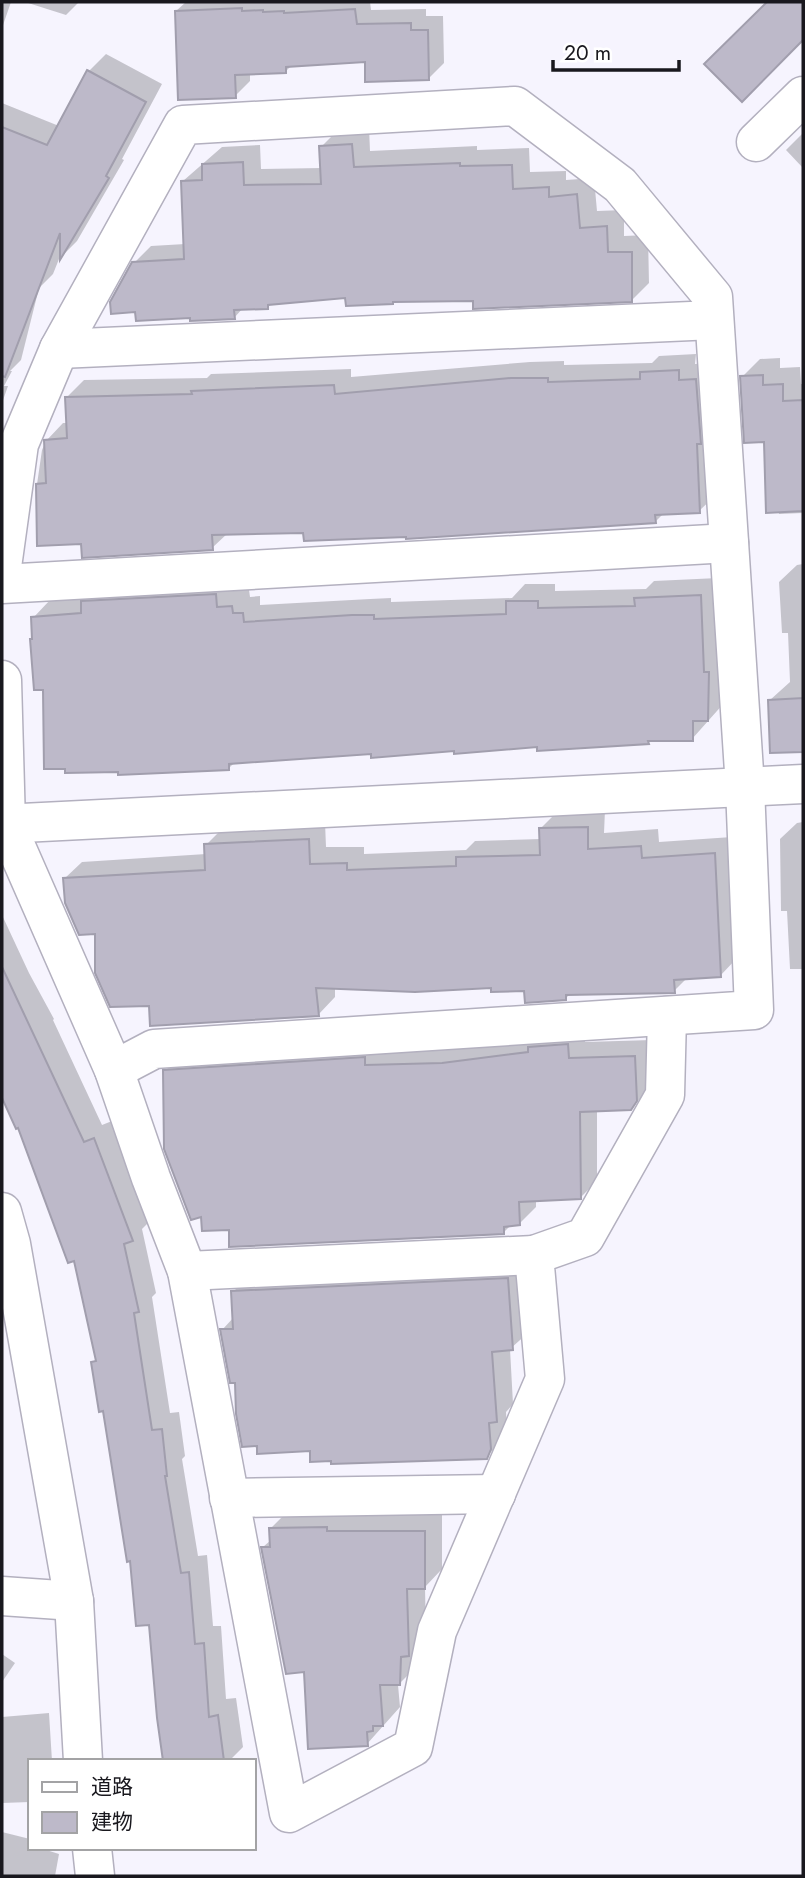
<svg xmlns="http://www.w3.org/2000/svg" width="805" height="1878" font-family="Jost,'Noto Sans JP',sans-serif">
<style>
.shadow{fill:#0003}
.building{fill:#bdb9c9;stroke:#a19ead;stroke-width:2}
.lines{fill:none;stroke-linecap:round;stroke-linejoin:round}
.minor-casing{stroke:#b3b0bf;stroke-width:41}
.minor{stroke:#fff;stroke-width:38}
</style>
<rect width="100%" height="100%" fill="#f6f4fe"/>
<g class="shadow">
<polygon points="2,2 11,2 2,28"/>
<polygon points="25,2 79,2 66,15"/>
<polygon points="186,2 370,2 371,10 426,9 426,16 443,16 444,63 429,78 366,60 292,65 286,71 250,73 250,81 235,96 176,11"/>
<polygon points="106,54 162,84 122,159 124,160 77,241 59,259 53,274 39,288 21,360 10,371 12,371 4,386 8,386 2,403 2,103 59,126 89,71"/>
<polygon points="369,127 370,151 477,146 477,150 529,148 530,172 566,171 566,180 594,178 597,211 624,210 624,236 648,235 649,283 632,300 347,296 272,303 268,307 243,308 234,318 191,316 133,264 151,246 185,244 183,181 222,147 260,145 261,169 322,168 321,147 339,129"/>
<polygon points="803,133 803,168 786,150"/>
<polygon points="696,354 695,364 713,363 717,494 699,511 664,513 655,522 407,535 305,532 228,533 212,548 83,542 36,491 42,450 46,441 63,423 68,423 67,397 84,380 207,378 211,374 351,369 351,377 530,362 564,361 564,365 652,363 659,356"/>
<polygon points="780,358 780,368 800,367 801,384 803,384 803,513 779,514 765,441 742,377 760,359"/>
<polygon points="803,564 803,750 771,751 770,700 790,682 788,633 782,633 779,582 797,565"/>
<polygon points="232,577 233,591 249,590 250,597 260,596 260,605 370,599 391,598 391,602 512,598 525,584 555,584 555,591 646,589 654,581 718,578 725,702 692,739 652,739 648,742 372,752 235,762 229,768 45,688 34,637 33,618 50,600"/>
<polygon points="605,810 604,833 658,829 659,842 732,837 737,958 720,976 688,977 674,991 571,993 565,999 525,989 492,987 335,987 335,997 318,1015 151,1005 97,932 64,879 82,862 206,854 206,845 224,827 325,822 326,847 364,847 364,854 466,850 475,841 541,839 541,828 558,811"/>
<polygon points="803,822 803,969 790,969 787,911 781,911 780,839 797,823"/>
<polygon points="2,915 29,973 54,1019 53,1020 102,1125 112,1121 150,1221 142,1229 156,1293 152,1297 170,1413 179,1412 185,1456 182,1459 198,1556 207,1555 213,1626 221,1626 226,1699 236,1698 243,1747 229,1761 165,1761 151,1623 132,1559 105,1409 93,1363 97,1359 75,1259 19,1126 17,1127 2,1094"/>
<polygon points="584,1028 585,1042 652,1040 648,1091 631,1108 597,1110 597,1181 580,1198 536,1200 536,1207 519,1224 512,1224 503,1233 230,1229 203,1214 165,1071 182,1054"/>
<polygon points="524,1262 529,1332 510,1349 513,1404 506,1412 507,1431 503,1440 486,1457 332,1459 312,1450 259,1444 236,1382 222,1330 234,1317 233,1292 250,1275"/>
<polygon points="288,1511 442,1514 442,1569 425,1587 426,1637 417,1666 398,1685 400,1707 367,1744 306,1670 263,1547 271,1540 270,1529"/>
<polygon points="2,1654 15,1663 2,1682"/>
<polygon points="49,1713 52,1761 30,1761 30,1802 2,1803 2,1717"/>
<polygon points="2,1832 30,1839 30,1848 40,1848 59,1854 55,1876 2,1876"/>
</g>
<g class="building">
<polygon points="767,2 803,2 803,40 742,102 704,64"/>
<polygon points="242,8 242,11 263,10 263,12 284,11 284,13 355,9 357,24 411,23 411,30 428,30 429,80 365,82 365,62 286,67 286,73 235,75 236,98 178,100 175,11"/>
<polygon points="87,70 146,102 106,176 109,178 60,260 60,233 5,377 2,376 2,127 47,145"/>
<polygon points="352,144 354,167 460,163 460,166 512,165 513,189 549,187 549,197 577,194 580,228 607,226 608,252 632,252 632,302 473,309 473,301 393,302 393,304 346,306 345,298 268,305 268,309 234,310 235,319 190,321 190,318 136,321 135,312 111,314 110,302 132,262 184,259 181,181 202,180 202,164 243,162 244,185 321,184 319,146"/>
<polygon points="679,370 679,380 696,379 701,444 697,444 700,513 655,515 656,523 406,539 406,537 304,541 303,533 212,535 213,550 82,558 81,544 37,546 36,484 46,483 44,440 67,438 65,397 192,394 191,391 334,385 335,394 511,378 548,378 548,382 640,379 640,372"/>
<polygon points="763,375 763,385 783,384 783,401 803,400 803,511 766,513 764,442 744,443 740,376"/>
<polygon points="216,594 217,607 232,606 233,613 243,613 244,622 352,615 374,615 374,619 506,614 506,601 538,601 538,608 635,606 634,598 701,595 704,672 709,672 708,721 693,721 693,741 648,741 649,744 537,751 537,747 454,754 454,751 371,758 371,754 229,764 229,770 118,775 118,772 65,773 65,769 44,769 43,690 34,690 30,639 32,639 31,617 81,613 81,601"/>
<polygon points="803,698 803,752 770,753 768,700"/>
<polygon points="588,827 588,849 641,846 642,858 715,853 721,977 674,980 675,993 566,995 566,1000 525,1003 524,991 491,992 491,988 415,992 316,988 319,1016 150,1026 149,1006 110,1007 95,973 95,934 79,935 65,903 63,878 205,870 204,844 309,839 310,864 347,863 347,870 456,866 456,857 540,855 539,828"/>
<polygon points="2,967 84,1142 94,1138 133,1241 124,1244 139,1312 134,1313 152,1430 162,1429 167,1476 165,1476 181,1573 189,1572 195,1644 204,1643 209,1717 218,1715 224,1761 163,1761 157,1718 149,1625 136,1626 130,1561 127,1562 103,1411 99,1412 91,1362 96,1361 74,1261 68,1263 18,1128 16,1129 2,1098"/>
<polygon points="568,1044 569,1058 635,1056 637,1101 631,1110 580,1112 581,1199 519,1202 520,1225 504,1227 504,1234 229,1247 229,1230 202,1231 201,1217 191,1220 164,1149 163,1070 365,1057 365,1065 442,1063 528,1052 528,1047"/>
<polygon points="508,1278 513,1350 492,1352 497,1422 489,1423 491,1449 487,1459 331,1464 331,1461 310,1462 310,1451 257,1454 257,1446 242,1447 236,1414 235,1383 230,1383 220,1329 233,1329 231,1291"/>
<polygon points="327,1527 327,1531 425,1531 425,1589 407,1589 409,1656 401,1657 400,1685 380,1685 383,1726 373,1726 373,1731 367,1732 368,1746 308,1749 304,1672 286,1674 261,1547 270,1547 269,1528"/>
</g>
<g class="lines">
<defs>
<g id="minor">
<polyline points="756,142 803,96"/>
<polyline points="59,349 714,320"/>
<polyline points="2,567 19,444 59,349 183,125 515,106 620,185 713,297 745,787 754,1010 154,1049 114,1070"/>
<polyline points="2,584 729,543"/>
<polyline points="2,680 6,824 114,1070 151,1178 187,1271 289,1813 413,1747 437,1631 545,1379 534,1255 585,1237 665,1095 667,1016"/>
<polyline points="2,824 803,784"/>
<polyline points="2,1212 11,1244 74,1601 83,1761"/>
<polyline points="187,1271 534,1255"/>
<polyline points="229,1498 496,1494"/>
<polyline points="2,1596 74,1601"/>
<polyline points="92,1848 95,1876"/>
</g>
</defs>
<use href="#minor" class="minor-casing"/>
<use href="#minor" class="minor"/>
</g>
<rect width="805" height="1878" fill="none" stroke="#19181e" stroke-width="7"/>
<rect x="28" y="1759" width="228" height="91" fill="#ffffff" stroke="#a3a3a5" stroke-width="2"/>
<rect x="42" y="1782" width="35" height="10" fill="#ffffff" stroke="#a3a3a5" stroke-width="2"/>
<text x="91" y="1794" font-size="21" fill="#19181e">道路</text>
<rect x="42" y="1812" width="35" height="21" fill="#bdb9c9" stroke="#a3a3a5" stroke-width="2"/>
<text x="91" y="1829" font-size="21" fill="#19181e">建物</text>
<path d="M553 60v10h126v-10" fill="none" stroke="#19181e" stroke-width="3.5"/>
<text x="564" y="60" font-size="21" fill="#19181e" stroke="#ffffff" stroke-width="5" paint-order="stroke">20 m</text>
</svg>
